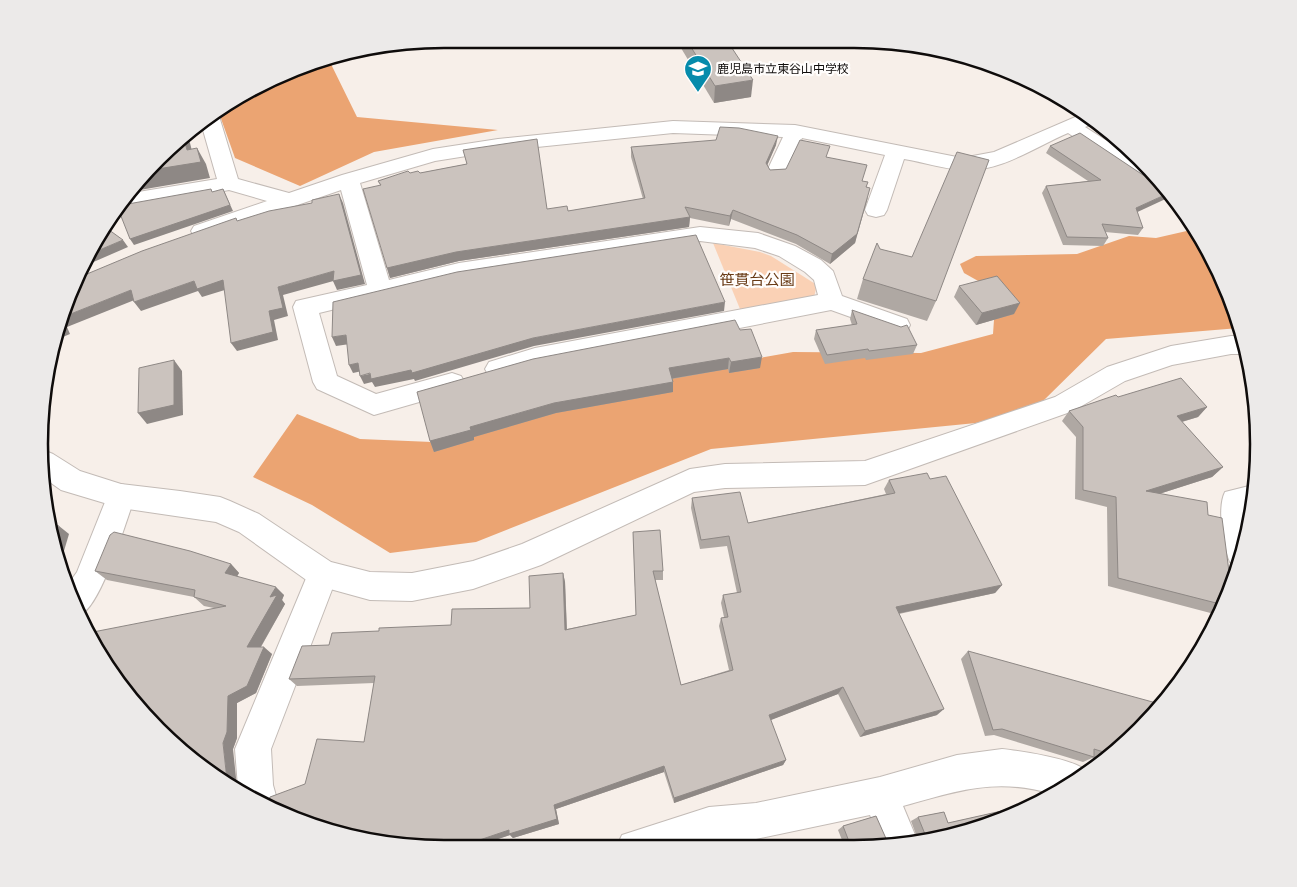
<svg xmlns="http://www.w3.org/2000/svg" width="1297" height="887" font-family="'Asap Condensed','Noto Sans JP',sans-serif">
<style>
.green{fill:#fad1b5}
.forest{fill:#eba472}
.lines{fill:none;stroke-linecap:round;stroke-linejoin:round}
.street-casing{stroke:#c3bbb6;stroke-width:2}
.secondary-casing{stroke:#c3bbb6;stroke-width:2}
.street{fill:#fff;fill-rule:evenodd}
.secondary{fill:#fff;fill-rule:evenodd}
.wall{fill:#afa8a3}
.shaded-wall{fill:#8e8885}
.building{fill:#cbc3be;stroke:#8e8885}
.labels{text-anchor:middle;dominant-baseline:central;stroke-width:4.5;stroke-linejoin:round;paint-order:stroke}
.far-poi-label{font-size:12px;fill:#0f0c0b;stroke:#fffdfc;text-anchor:start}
.park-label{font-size:15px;fill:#693b16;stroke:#fffdfc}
.rim{fill:none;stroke:#0f0c0b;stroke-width:2.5}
</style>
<rect width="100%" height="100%" fill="#f7efe9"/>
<polygon class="green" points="713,243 760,252 771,256 817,285 814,297 740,309"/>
<g class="forest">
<polygon points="328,58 357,117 498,130 374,152 300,186 235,158 219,113 221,106 314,60"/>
<polygon points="1194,227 1227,288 1239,328 1106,339 1042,402 976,423 711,449 476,542 390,553 312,505 253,477 297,414 360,439 432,442 576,391 793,352 921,353 993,334 996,291 964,273 960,264 976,256 1077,254 1129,236 1156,238 1191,230"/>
</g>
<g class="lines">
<defs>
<g id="street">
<path d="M 214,111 L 219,116 L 238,179 L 289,193 L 342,175 L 433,149 L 498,139 L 673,121 L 795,125 L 962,158 L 994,152 L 1080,115 L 1093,124 L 1085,127 L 1148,167 L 1156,178 L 1154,181 L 1147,183 L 1140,181 L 1068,133 C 1035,147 999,173 962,170 C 943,169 923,162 904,159 L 887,210 L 884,215 L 876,217 L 868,215 L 865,210 L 885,155 L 802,138 L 786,173 L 783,178 L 776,179 L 769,178 L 766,173 L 783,137 L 673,133 L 498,151 L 435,161 L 360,183 L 389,280 L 459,263 L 700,227 L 758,233 L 795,246 L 821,260 L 833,271 L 842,296 L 907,319 L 910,325 L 907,331 L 898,334 L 831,310 L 535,368 L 498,379 L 489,376 L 485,369 L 489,362 L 535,348 L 818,295 L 814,280 L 805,272 L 779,256 L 755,248 L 700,241 L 459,279 L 319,313 L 337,376 L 376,394 L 452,373 L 461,376 L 465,383 L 461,390 L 374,415 L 317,389 L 313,382 L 293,307 L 296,301 L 367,285 L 341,190 L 202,238 L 194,236 L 191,231 L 194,226 L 267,201 L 229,190 L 132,208 L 117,207 L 126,194 L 217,179 L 201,123 Z"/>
<path d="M 121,484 L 131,487 L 135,496 C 127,519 101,606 81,614 L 69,583 L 77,572 L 111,487 Z"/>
<path d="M 1253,485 L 1251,522 L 1238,564 L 1230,562 C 1223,546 1217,507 1225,492 Z"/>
<polygon points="323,560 334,564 338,574 271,749 273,785 278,803 275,810 264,806 238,787 235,749 312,564"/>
<path d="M 1002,749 C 1021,751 1076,759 1088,772 L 1079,780 L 1052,794 C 996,777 957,791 903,806 L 918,842 L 882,845 L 870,815 L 756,839 L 709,843 L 694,848 L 616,848 L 622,835 L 709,807 L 756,803 L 880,777 L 957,755 Z"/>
</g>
<polygon id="secondary" points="1231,336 1242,336 1247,354 1231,354 1172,365 1125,381 1073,411 865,485 725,488 694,492 541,565 473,589 412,601 370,600 312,584 239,532 216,522 121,508 61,490 44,478 43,450 53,454 80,471 121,484 180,491 220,497 230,501 259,514 331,562 370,572 412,573 473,561 522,544 690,469 725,464 865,461 1055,397 1107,367 1171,346"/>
</defs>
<use href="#street" class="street-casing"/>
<use href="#secondary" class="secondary-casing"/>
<use href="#street" class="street"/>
<use href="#secondary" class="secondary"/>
</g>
<g class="wall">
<polygon points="678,39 726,39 751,97 714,103 678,43"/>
<polygon points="1098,128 1140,157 1143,162 1096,132"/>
<polygon points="776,145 767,166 770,170 786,169 828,157 862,181 867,187 855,243 830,264 796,244 731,219 729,226 690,218 689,227 459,261 390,278 387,268 380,185 378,181 410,173 420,173 467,164 463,150 547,209 568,211 643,199 631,157 631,147"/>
<polygon points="1050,146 1143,175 1137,212 1143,228 1138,235 1105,232 1108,238 1103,246 1063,245 1042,193 1046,186 1088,181 1046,153"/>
<polygon points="880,249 936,301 927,321 857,299 863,279"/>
<polygon points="959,286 1014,314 976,325 954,297"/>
<polygon points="852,310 917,345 913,354 866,360 865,358 825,364 814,339 816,330 852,325 850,319"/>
<polygon points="740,330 760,368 729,373 728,369 672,379 673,392 556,413 474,437 474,440 434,452 430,441"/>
<polygon points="1253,386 1254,399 1248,391"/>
<polygon points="1118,397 1207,407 1198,417 1182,422 1223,467 1212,477 1159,494 1208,515 1228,598 1218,615 1108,586 1107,507 1075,499 1076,437 1062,421 1069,411"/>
<polygon points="930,479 1002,585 995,593 899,614 937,715 860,737 838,694 770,720 786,760 783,765 674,803 664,772 556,809 559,824 513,838 510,835 471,848 444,848 439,847 437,848 365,841 305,784 364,742 374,683 297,686 289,679 329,645 379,631 451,625 530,608 563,573 565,582 567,629 636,615 633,532 663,571 663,580 655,580 681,685 729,670 719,626 721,618 724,617 721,603 723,595 737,593 727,546 700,549 691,508 692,498 748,523 886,494 884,489 889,480"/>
<polygon points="231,564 239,573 237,576 284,595 282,600 285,604 261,647 272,654 256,693 237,703 237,738 233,749 214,608 204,606 194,597 107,580 95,571"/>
<polygon points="968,651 1140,730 1102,761 1092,758 1083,762 994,735 985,736 961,659"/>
<polygon points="1015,808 1022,810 1009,817 933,840 854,848 831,848 844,845 838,830 843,826 876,816 888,843 918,840 911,821 918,817 944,812 948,823"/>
</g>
<g class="shaded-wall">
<polygon points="753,80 751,97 714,103 715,86"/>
<polygon points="778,136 776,145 764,172 766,163"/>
<polygon points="187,137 190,143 195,163 197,148 206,164 210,178 128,192 151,170 187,150 184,139"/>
<polygon points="223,189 233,211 134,245 130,239"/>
<polygon points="1169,193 1172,196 1131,215 1136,208"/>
<polygon points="339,194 343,203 365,284 337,290 333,281"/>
<polygon points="868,197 855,243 830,264 832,254"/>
<polygon points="733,210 731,219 729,226 730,216"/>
<polygon points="690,217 689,227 459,261 390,278 387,268 456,252"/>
<polygon points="123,240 128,247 82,267 90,254"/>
<polygon points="334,271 337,280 283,295 288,316 274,320 278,340 237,351 231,343 269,311 278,287"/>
<polygon points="223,280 228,289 202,297 198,291 141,311 134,302 194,281"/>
<polygon points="131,290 137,299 67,327 70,334 58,339 63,317"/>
<polygon points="725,302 724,311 534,346 415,381 414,379 375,387 372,382 364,384 360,376 533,338"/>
<polygon points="1020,303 1014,314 976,325 982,313"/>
<polygon points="346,335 350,344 336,346 332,337"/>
<polygon points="762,357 760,368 729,373 731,362"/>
<polygon points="729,358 728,369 669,379 669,368"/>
<polygon points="174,360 182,371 183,415 147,424 138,413"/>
<polygon points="358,363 362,371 353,373 349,365"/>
<polygon points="673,382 673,392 556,413 474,437 474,440 434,452 430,441 470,427 554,403"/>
<polygon points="1207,407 1198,417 1167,426 1177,416"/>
<polygon points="1223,467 1212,477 1137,501 1146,491"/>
<polygon points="59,526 69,534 61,561 54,542"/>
<polygon points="231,564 239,573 234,582 225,573"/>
<polygon points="563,573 565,582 567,637 565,630"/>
<polygon points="1002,585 995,593 891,615 896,607"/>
<polygon points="276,587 284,595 282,600 285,604 256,655 247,647 270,597"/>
<polygon points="264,647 272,654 256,693 237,703 237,738 233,749 237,787 227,780 223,743 228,696"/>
<polygon points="843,687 838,694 766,722 769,715"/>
<polygon points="944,709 937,715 860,737 865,731"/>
<polygon points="786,760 783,765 674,803 674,798"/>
<polygon points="664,766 664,772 556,809 559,824 513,838 510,835 471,848 456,848 509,830 554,805"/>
<polygon points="439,842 444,845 437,848 425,846"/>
</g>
<g class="building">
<polygon points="686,39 726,39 753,80 715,86"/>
<polygon points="720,127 739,128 778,136 766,163 770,170 786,169 800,140 830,146 826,157 867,165 862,181 868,182 866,187 870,188 857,234 832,254 797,235 733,210 730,216 685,207 690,217 456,252 387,268 363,189 381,185 378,181 408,171 410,173 418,171 420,173 467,164 463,150 537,139 547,209 567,206 568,211 645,198 631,147 716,140"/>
<polygon points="1080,133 1143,175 1151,177 1155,176 1169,193 1136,208 1143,228 1102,224 1108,238 1067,237 1046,186 1101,180 1050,146"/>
<polygon points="184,139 187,150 197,148 201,162 151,170"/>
<polygon points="957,152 989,160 936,301 863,279 877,243 880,249 912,257"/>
<polygon points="211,189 212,192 223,189 230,205 130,239 117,206 119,203 128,204"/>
<polygon points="339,194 361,275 333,281 334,271 278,287 283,308 269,311 273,332 231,343 223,280 197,289 194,281 134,302 131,290 63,317 69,289 75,279 142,251 236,218 237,221 269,211 312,203 312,200"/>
<polygon points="105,227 123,240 90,254"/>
<polygon points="696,235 725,302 533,338 412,373 411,370 371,379 370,373 360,376 358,363 349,365 346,335 332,337 333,302 457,272"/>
<polygon points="997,276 1020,303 982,313 959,286"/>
<polygon points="852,310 901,327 907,325 917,345 869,351 868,349 827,355 816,330 857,324"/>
<polygon points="735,320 740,330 751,329 762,357 731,362 729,358 669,368 673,382 554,403 470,427 471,430 430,441 417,392 533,359"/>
<polygon points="174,360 174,405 138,413 139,368"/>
<polygon points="1181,378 1207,407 1177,416 1223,467 1146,491 1207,502 1208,515 1222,518 1231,587 1228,598 1224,605 1118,578 1116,497 1083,490 1083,427 1069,411 1116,395 1118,397"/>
<polygon points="927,473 930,479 946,476 1002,585 896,607 944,709 865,731 843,687 769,715 786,760 674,798 664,766 554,805 557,819 509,834 509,830 456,848 440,848 439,842 425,846 365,841 266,807 270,797 305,784 317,739 364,742 375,676 289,679 302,646 329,645 332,633 379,631 379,628 451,625 452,609 530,608 529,576 563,573 565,630 636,615 633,532 660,530 663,571 653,571 681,685 733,670 721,618 728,617 723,595 741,592 729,536 701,540 692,498 740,492 748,523 895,493 889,480"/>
<polygon points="47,523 59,526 54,542"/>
<polygon points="114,532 190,551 231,564 225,573 276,587 270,597 277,595 247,647 264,647 247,686 228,696 227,732 223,743 227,780 158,730 93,646 88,633 226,606 194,597 195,590 95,571 110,535"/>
<polygon points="968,651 1116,692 1160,704 1140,730 1110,754 1094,749 1094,757 1002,729 993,730"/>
<polygon points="1015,808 1022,810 1009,817 933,840 854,848 831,848 850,844 843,826 876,816 888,843 927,839 918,817 944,812 948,823"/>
</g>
<defs>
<symbol id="school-pin" viewBox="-11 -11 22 30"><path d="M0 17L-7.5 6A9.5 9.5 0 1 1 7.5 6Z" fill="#068bab" stroke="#fffdfc"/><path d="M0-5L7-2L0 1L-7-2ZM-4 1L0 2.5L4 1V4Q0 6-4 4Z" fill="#fff"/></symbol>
</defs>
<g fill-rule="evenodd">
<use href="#school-pin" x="682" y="53" width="32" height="43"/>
</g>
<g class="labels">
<g class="far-poi-label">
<text x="717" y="69">鹿児島市立東谷山中学校</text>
</g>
<g class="park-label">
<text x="757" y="279">笹貫台公園</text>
</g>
</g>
<path d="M0 0H1297V887H0ZM444 48H854A396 396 0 0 1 1250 444V444A396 396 0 0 1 854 840H444A396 396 0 0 1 48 444V444A396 396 0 0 1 444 48Z" fill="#eceae9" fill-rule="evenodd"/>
<path class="rim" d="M444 48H854A396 396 0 0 1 1250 444V444A396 396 0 0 1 854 840H444A396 396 0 0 1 48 444V444A396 396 0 0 1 444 48Z"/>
</svg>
